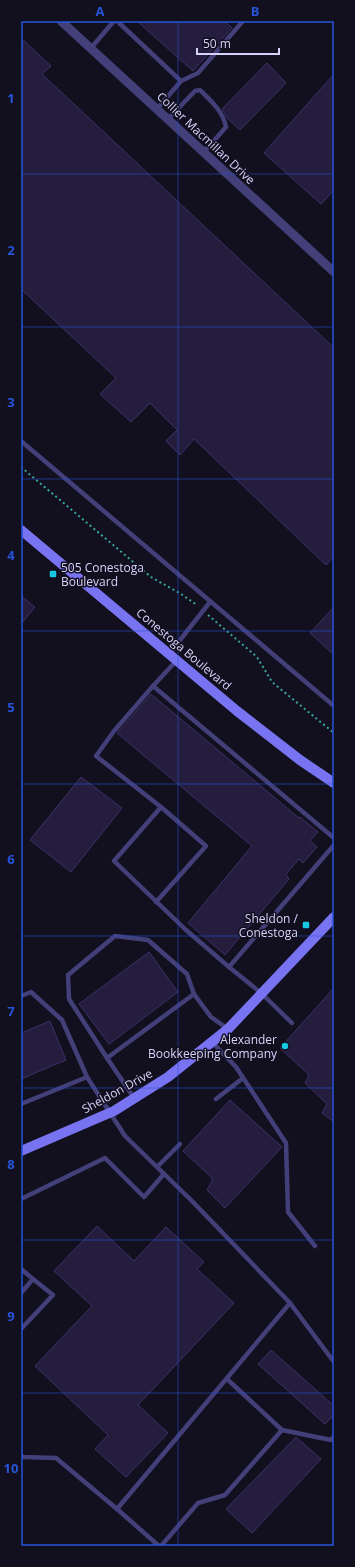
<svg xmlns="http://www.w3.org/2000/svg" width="355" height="1567" font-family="'Open Sans',sans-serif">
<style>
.building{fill:#241d3e;stroke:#3d3168}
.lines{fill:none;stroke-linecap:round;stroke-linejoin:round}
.path{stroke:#3aa6a1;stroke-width:2;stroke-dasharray:2 3;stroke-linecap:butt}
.lane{stroke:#423f79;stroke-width:4.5}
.street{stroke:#423f79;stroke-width:9}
.secondary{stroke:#7873f0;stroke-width:10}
.grid{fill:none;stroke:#2655da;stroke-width:1;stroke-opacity:0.55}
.poi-dot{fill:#17c9e1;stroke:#120f1f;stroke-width:1.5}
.labels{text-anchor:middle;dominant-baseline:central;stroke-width:3;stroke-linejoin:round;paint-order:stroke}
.street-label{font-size:12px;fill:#d7d2fa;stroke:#120f1f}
.poi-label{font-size:12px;fill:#d7d2fa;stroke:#120f1f;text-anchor:end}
.neatline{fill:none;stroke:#2655da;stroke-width:1.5}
.grid-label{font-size:13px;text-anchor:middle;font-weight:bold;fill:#2655da}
</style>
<rect width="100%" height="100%" fill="#120f1f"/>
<g class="building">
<polygon points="137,21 225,21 232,28 193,71"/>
<polygon points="21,38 51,66 42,74 334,348 334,556 326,565 194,439 180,455 166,441 177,430 150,403 131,422 100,394 116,378 21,289"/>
<polygon points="267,63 286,83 240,130 227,118 222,109"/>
<polygon points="334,74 334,190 321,204 264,153"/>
<polygon points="21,596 35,607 21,624"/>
<polygon points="334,607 334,655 310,633"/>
<polygon points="151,694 299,818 300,817 318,832 310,841 317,847 303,863 299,859 286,874 289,879 225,955 188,923 252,846 117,733"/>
<polygon points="81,777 122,808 71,872 30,840"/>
<polygon points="149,952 178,992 109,1044 79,1004"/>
<polygon points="334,988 334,1122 322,1113 327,1104 305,1083 309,1075 280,1048"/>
<polygon points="50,1021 66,1060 21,1079 21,1033"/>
<polygon points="230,1100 282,1147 225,1208 207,1190 213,1179 183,1151"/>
<polygon points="97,1226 134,1261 166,1227 204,1262 197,1269 234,1303 138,1405 168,1433 126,1477 95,1449 108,1435 35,1366 92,1306 54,1271"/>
<polygon points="271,1350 334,1406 334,1415 325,1424 258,1364"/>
<polygon points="296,1437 321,1459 252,1533 226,1509"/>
</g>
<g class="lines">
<g class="path">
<polyline points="21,467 151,577 181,594 197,605"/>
<polyline points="208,615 257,657 272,682 334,733"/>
</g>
<g class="lane">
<polyline points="117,21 181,81"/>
<polyline points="91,48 114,21"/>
<polyline points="157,109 181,81 198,73 243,21"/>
<path d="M 168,119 L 195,91 L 200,90 C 211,101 223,111 226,127 L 204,152"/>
<polyline points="21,441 334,706"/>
<polyline points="169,654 210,602"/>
<polyline points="177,660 153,686 334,838"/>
<polyline points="153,686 114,731 96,756 161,807 114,861 186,930 229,967"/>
<polyline points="156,902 206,846 161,807"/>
<polyline points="21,996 31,992 62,1020 87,1077"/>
<polyline points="292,1023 261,993 229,967 334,845"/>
<polyline points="212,1042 236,1067 286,1143 288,1212 315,1246"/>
<polyline points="107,1058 69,999 68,975 115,936 148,940 187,974 194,994"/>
<polyline points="134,1098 107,1058 194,994 211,1017 228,1029"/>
<polyline points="216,1099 243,1078"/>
<polyline points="21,1104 87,1077 125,1136 192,1201 290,1303 117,1509 159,1546"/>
<polyline points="157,1167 180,1144"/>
<polyline points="21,1199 105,1158 144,1197 164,1174"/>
<polyline points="21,1269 33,1279"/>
<polyline points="21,1293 33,1279 53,1295 21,1329"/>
<polyline points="290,1303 334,1362"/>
<polyline points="227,1379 282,1430 331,1440 334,1436"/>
<polyline points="21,1455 23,1457 56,1458 117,1509"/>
<polyline points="161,1546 198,1503 225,1495 282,1430"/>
</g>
<polyline class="street" points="61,21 334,272"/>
<g class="secondary">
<polyline points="21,530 237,711 300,760 334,783"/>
<polyline points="21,1151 114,1111 168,1077 228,1029 334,917"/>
</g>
</g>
<path class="grid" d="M 178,21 L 178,1546M 21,174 L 334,174M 21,327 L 334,327M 21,479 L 334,479M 21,631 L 334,631M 21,784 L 334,784M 21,936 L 334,936M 21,1088 L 334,1088M 21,1240 L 334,1240M 21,1393 L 334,1393"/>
<g class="poi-dot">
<rect x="49" y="570" width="8" height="8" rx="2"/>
<rect x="302" y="921" width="8" height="8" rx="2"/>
<circle cx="285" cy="1046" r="4"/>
</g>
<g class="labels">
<g class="street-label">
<text transform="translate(206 138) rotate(43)">Collier Macmillan Drive</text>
<text transform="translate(184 649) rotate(40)">Conestoga Boulevard</text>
<text transform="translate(117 1091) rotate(-29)">Sheldon Drive</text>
</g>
<g class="poi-label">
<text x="61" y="567" text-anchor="start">505 Conestoga<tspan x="61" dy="14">Boulevard</tspan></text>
<text x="298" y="918">Sheldon /<tspan x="298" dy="14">Conestoga</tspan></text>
<text x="277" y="1039">Alexander<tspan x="277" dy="14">Bookkeeping Company</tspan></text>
</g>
</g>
<rect width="355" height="1567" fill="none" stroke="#120f1f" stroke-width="44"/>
<path d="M197 48v6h82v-6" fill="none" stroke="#d7d2fa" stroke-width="2"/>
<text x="203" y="48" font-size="12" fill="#d7d2fa" stroke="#120f1f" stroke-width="3" paint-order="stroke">50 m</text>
<rect x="22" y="22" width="311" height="1523" class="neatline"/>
<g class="grid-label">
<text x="100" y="16">A</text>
<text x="255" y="16">B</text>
<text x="11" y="103">1</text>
<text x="11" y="255">2</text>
<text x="11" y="407">3</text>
<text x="11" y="560">4</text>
<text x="11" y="712">5</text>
<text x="11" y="864">6</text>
<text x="11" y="1016">7</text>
<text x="11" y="1169">8</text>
<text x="11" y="1321">9</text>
<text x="11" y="1473">10</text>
</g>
</svg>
